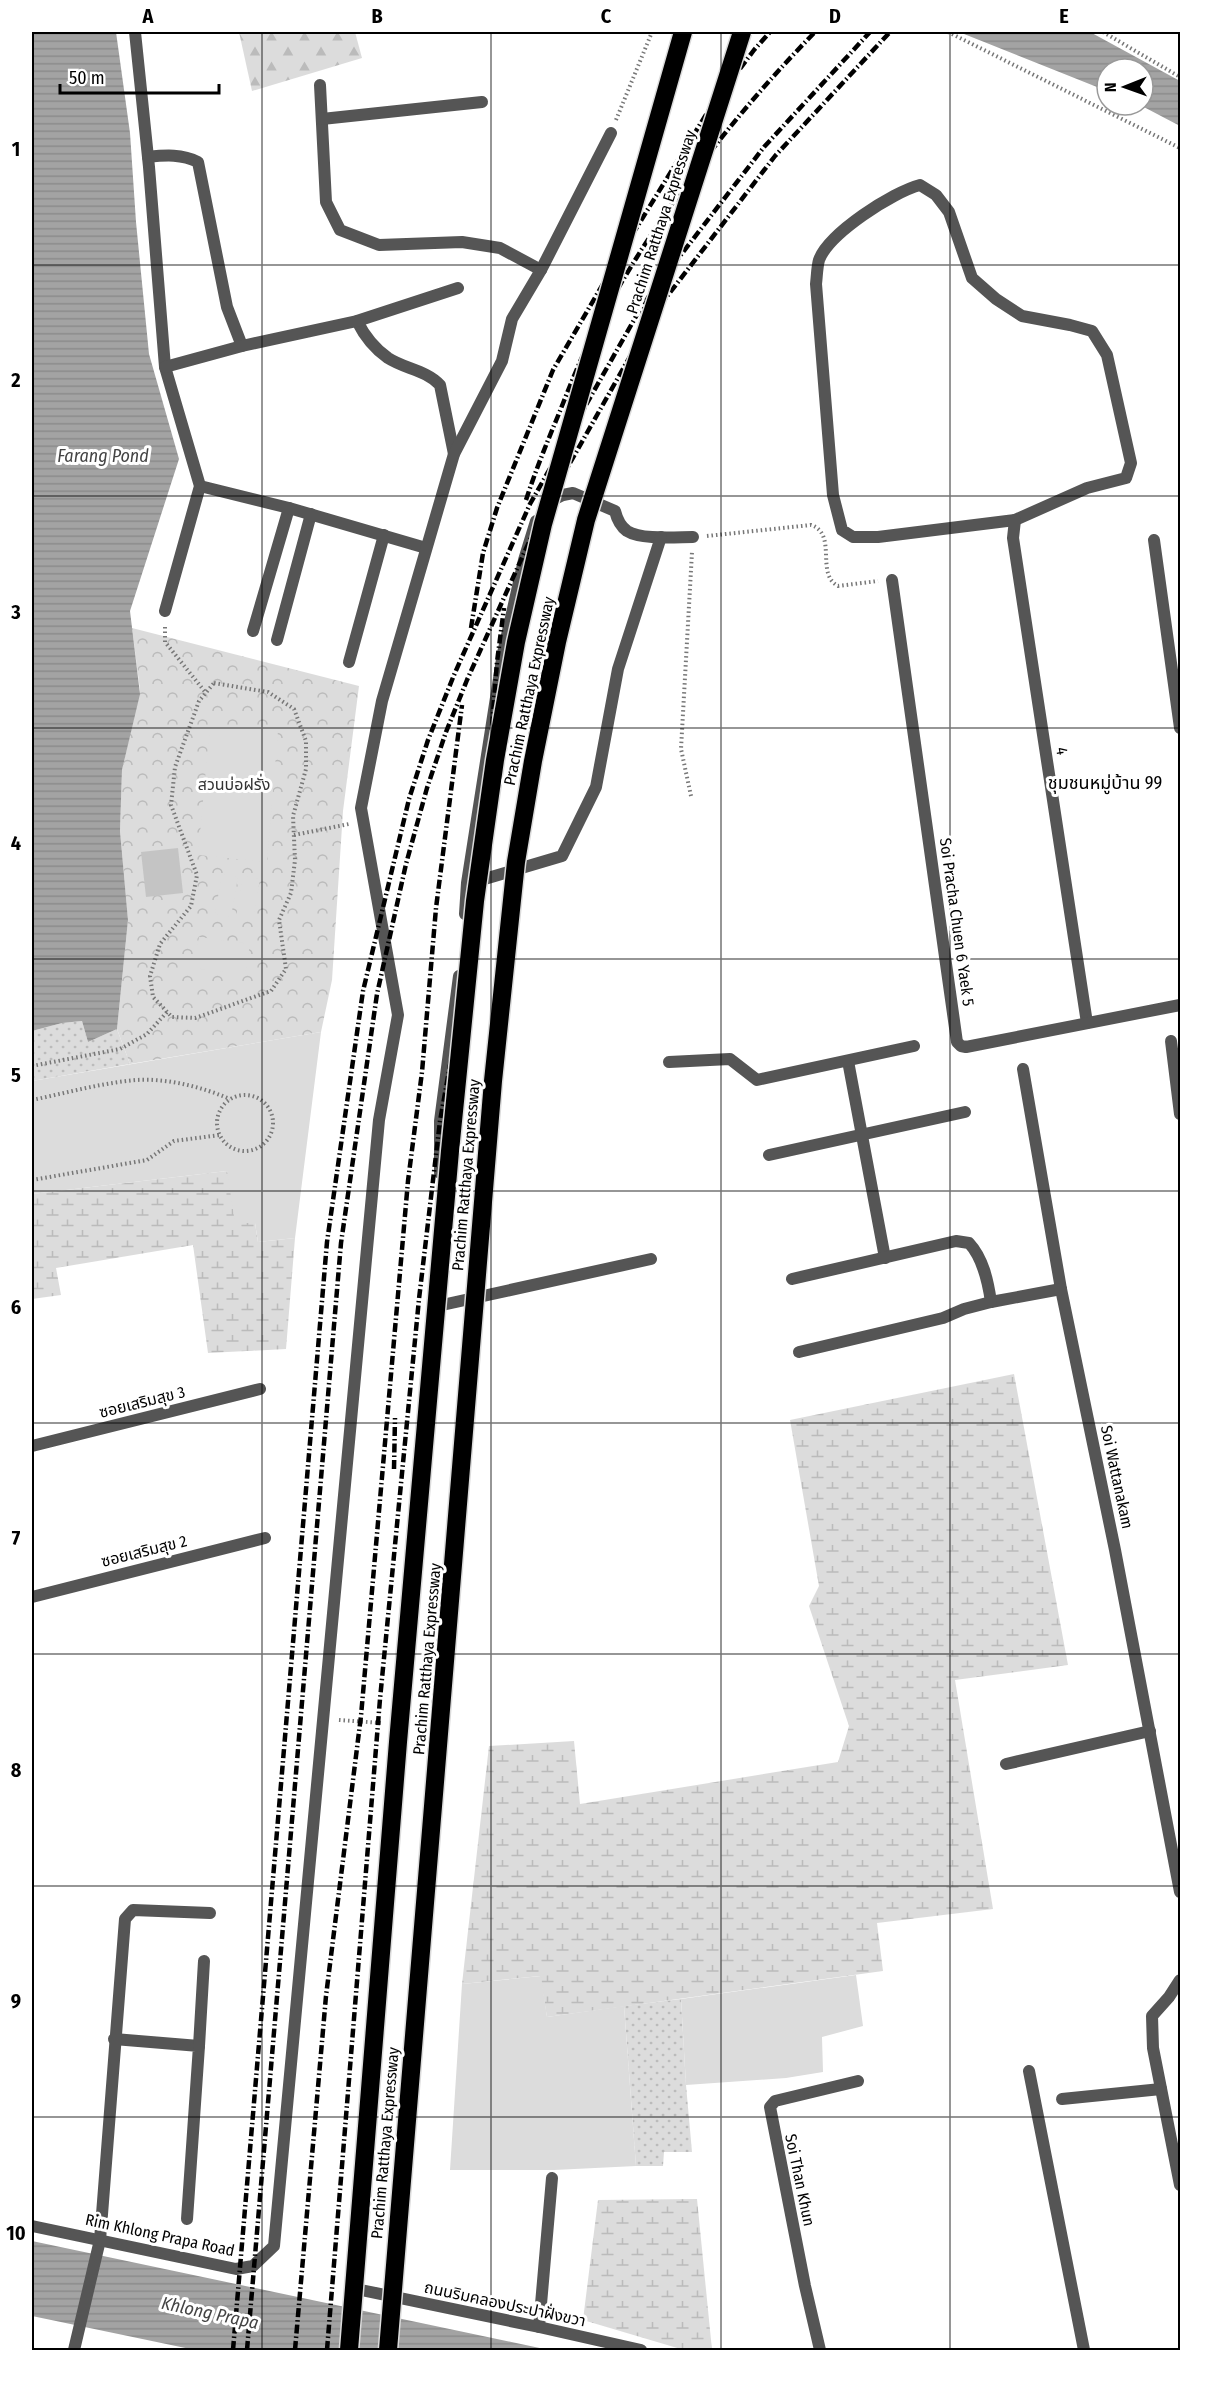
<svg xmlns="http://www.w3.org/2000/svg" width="1212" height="2382" font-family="'Fira Sans Condensed','Noto Sans Thai',sans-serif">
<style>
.grass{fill:url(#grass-dots)}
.forest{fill:url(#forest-firs)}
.wetland{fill:url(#wetland-marsh)}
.park{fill:url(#park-crowns)}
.garden{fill:#dcdcdc}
.water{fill:url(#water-rules)}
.building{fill:#c4c4c4}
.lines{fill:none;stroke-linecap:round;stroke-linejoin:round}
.path{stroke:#777;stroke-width:4;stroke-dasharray:1.5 3;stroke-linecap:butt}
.service{stroke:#555;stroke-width:12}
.minor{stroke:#555;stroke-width:12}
.tertiary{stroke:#555;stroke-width:12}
.rail{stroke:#000;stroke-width:4.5;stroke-dasharray:9 3 1.5 3;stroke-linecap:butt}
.motorway-bridge-casing{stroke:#dbdbdb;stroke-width:21;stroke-linecap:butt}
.motorway-bridge{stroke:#000;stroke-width:18}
.grid{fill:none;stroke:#000;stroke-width:1.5;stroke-opacity:0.55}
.labels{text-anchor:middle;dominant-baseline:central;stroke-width:6;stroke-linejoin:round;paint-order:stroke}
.street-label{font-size:16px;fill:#000;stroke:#fff}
.park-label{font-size:16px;fill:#333;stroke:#fff}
.water-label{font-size:18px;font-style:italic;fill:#444;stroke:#fff}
.neighbourhood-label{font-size:18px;fill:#000;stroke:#fff}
.neatline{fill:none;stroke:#000;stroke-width:2}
.grid-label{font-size:20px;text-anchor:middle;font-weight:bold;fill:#000}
</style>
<defs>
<pattern id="grass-dots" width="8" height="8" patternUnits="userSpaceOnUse" patternTransform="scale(1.5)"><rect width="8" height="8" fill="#dcdcdc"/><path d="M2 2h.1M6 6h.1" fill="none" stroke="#bbb" stroke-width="1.8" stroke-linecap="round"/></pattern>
<pattern id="forest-firs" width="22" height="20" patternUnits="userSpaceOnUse" patternTransform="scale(1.5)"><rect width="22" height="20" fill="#dcdcdc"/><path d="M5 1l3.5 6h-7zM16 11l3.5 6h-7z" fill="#bbb"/></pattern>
<pattern id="wetland-marsh" width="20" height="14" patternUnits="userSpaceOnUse" patternTransform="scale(1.5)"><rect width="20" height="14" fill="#dcdcdc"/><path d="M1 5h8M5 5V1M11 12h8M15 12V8" fill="none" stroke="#bbb"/></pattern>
<pattern id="park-crowns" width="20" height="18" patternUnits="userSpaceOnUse" patternTransform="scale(1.5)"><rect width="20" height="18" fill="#dcdcdc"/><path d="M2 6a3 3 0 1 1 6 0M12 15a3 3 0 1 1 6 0" fill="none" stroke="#bbb"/></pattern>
<pattern id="water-rules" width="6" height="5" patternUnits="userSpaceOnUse" patternTransform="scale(1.5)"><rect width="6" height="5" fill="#a3a3a3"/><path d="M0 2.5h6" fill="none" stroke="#8b8b8b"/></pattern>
</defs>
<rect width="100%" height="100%" fill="#fff"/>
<g class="grass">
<polygon points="82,1021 88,1042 117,1029 130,1064 32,1081 32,1031 62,1023"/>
<polygon points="681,1999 686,2085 692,2152 664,2152 663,2166 636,2166 624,2006"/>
</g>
<polygon class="forest" points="239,32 355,32 362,58 252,91"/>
<g class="wetland">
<polygon points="227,1171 255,1223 258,1242 295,1238 286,1349 208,1353 193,1245 56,1268 61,1295 32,1299 32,1194"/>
<polygon points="1014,1374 1068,1665 955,1680 993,1909 877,1923 883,1971 547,2017 540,1976 462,1984 489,1746 574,1741 580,1804 838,1762 849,1726 809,1606 819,1586 790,1420"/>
<polygon points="697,2199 712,2350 684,2350 583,2320 598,2200"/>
</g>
<polygon class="park" points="132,628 359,686 343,811 332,980 321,1032 130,1064 117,1029 128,920 120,831 122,770 140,690"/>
<g class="garden">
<polygon points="210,725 278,731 267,862 198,855"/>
<polygon points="222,874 238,877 231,917 215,914"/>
<polygon points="243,876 260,879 253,920 236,917"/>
<polygon points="199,937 250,944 245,975 194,968"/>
<polygon points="321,1032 295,1238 258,1242 255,1223 235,1223 227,1171 32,1194 32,1081"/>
<polygon points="856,1975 863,2026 822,2037 823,2072 786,2078 686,2085 681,1999"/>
<polygon points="541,1976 547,2017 624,2006 636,2166 554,2170 450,2170 462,1984"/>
</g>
<g class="water">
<polygon points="32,32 116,32 130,133 136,222 149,354 179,459 130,611 140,694 122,770 120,831 128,920 117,1029 88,1042 82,1021 62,1023 32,1031"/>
<polygon points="959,32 1090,32 1180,81 1180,126 1140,105 1143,105 1143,69 1107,69 1107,91"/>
<polygon points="32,2241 549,2350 195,2350 32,2316"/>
</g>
<polygon class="building" points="178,848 183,893 146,897 141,852"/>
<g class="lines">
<g class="path">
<polyline points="948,32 1180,148"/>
<polyline points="1103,32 1180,77"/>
<polyline points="616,120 652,32"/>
<path d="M 707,536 L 811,525 C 838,534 815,574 838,586 L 878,581"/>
<polyline points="165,627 165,642 206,693"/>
<polygon points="214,683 268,692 294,709 306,741 306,769 293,816 295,860 291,893 279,920 286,969 271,991 195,1018 172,1017 153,997 150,976 160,944 191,906 197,875 171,805 175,767 199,701"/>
<polyline points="691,796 681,749 692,552"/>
<polyline points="294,835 349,824"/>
<polyline points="32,1066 120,1049 147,1034 167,1012"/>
<circle cx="245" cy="1123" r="28"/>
<path d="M 32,1100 C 66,1093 101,1083 136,1080 C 167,1078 202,1087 230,1099"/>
<polyline points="32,1180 147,1160 174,1141 220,1135"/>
<polyline points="339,1720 382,1723"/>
</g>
<g class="service">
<path d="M 920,185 L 936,195 L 949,212 L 972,278 L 996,299 L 1022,316 L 1070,325 L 1092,331 L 1107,355 L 1131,463 L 1126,478 L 1087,488 L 1015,520 L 878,537 L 853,537 L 842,530 L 833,495 L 816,284 C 817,276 817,267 819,260 C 829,233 893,192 920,185 Z"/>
<path d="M 545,504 L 563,495 L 573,493 L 615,511 C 617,519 620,526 627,531 C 641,540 676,537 693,537"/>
<polyline points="253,631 289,508"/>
<polyline points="277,640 311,514"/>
<polyline points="349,662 384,535"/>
<polyline points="471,883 562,856 596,787 618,669 661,537"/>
<polyline points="465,914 467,883 503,653 524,560 536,521"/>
<polyline points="440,1173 440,1121 459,976"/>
<polyline points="433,1307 651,1259"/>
<polyline points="114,2039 199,2046 187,2219"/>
<polyline points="199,2046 204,1961"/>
<polyline points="539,2327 552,2178"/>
<polyline points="74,2350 100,2240 125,1919 133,1910 210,1913"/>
</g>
<g class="minor">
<polyline points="135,32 149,167 165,367 200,486 165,611"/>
<polyline points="320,85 326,202 340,230 379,245 462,242 500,248 541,270"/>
<polyline points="322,119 482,102"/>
<path d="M 148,157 C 166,155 182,154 198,162 L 227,307 L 242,346"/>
<path d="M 357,321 C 364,335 375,349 388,358 C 405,369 426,370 440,385 L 454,454"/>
<polyline points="165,367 242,346 357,321 458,288"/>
<polyline points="200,486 289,508 426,548"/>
<polyline points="1015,520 1013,538 1087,1023"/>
<polyline points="1154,540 1180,728"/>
<polyline points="892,580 957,1042 961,1046 966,1047 1180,1005"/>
<polyline points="1171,1041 1180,1114"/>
<polyline points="848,1061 885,1258"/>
<polyline points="669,1062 730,1059 757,1080 914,1046"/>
<polyline points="1023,1069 1061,1289 1115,1550 1180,1892"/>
<polyline points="769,1155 965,1112"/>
<path d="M 792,1279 L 956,1241 L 969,1243 C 983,1258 988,1281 991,1302 L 1061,1289"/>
<polyline points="799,1352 943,1318 964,1309 991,1302"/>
<polyline points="32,1446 260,1389"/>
<polyline points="32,1597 265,1538"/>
<polyline points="1006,1764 1150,1731"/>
<polyline points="1180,1980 1169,1997 1152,2016 1153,2048 1180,2185"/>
<polyline points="1029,2071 1084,2350"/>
<polyline points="1062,2099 1161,2089"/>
<polyline points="32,2226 236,2269 253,2266 274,2246 379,1120 398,1015 361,808 382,701 454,454 502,361 512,319 541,270 611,133"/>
<polyline points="820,2350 805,2286 770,2107 775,2101 858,2081"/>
</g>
<polyline class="tertiary" points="361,2290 539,2327 641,2350"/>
<g class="rail">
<path d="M 526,500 C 536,469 548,440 560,411 C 573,378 586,345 603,315 C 660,211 732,117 815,32"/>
<polyline points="471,628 483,553 497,508 553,370 618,258 707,113 754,50 770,32"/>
<polyline points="394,1469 395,1418"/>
<polyline points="233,2350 327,1242 363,991 409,799 428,740 454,675 530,504 643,304 764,147 870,32"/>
<polyline points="247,2350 341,1243 377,994 406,864 427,788 446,732 467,680 543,511 655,312 775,156 890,32"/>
<polyline points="295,2350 326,1996 361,1716 408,1181 422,1072 436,908 462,705"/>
<polyline points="327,2350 380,1699 419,1299 440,1121 472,943 480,881 497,662 504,608"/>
</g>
<defs>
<g id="motorway-bridge">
<polyline points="349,2350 398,1742 450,1151 475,901 495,760 516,642 543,524 683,32"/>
<polyline points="388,2350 493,1081 516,862 533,761 557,642 586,520 742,32"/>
</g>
</defs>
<use href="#motorway-bridge" class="motorway-bridge-casing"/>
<use href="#motorway-bridge" class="motorway-bridge"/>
</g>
<path class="grid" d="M 262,32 L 262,2350M 491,32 L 491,2350M 721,32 L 721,2350M 950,32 L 950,2350M 32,265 L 1180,265M 32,496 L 1180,496M 32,728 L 1180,728M 32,959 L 1180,959M 32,1191 L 1180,1191M 32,1423 L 1180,1423M 32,1654 L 1180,1654M 32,1886 L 1180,1886M 32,2117 L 1180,2117"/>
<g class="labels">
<g class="street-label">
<text transform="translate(661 222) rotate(-72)">Prachim Ratthaya Expressway</text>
<text transform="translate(529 691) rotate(-78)">Prachim Ratthaya Expressway</text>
<text transform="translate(1062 751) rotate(81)">4</text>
<text transform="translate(957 922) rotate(82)">Soi Pracha Chuen 6 Yaek 5</text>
<text transform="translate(466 1175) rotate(-85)">Prachim Ratthaya Expressway</text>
<text transform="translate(142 1402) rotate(-14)">ซอยเสริมสุข 3</text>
<text transform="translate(1117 1477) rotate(78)">Soi Wattanakam</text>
<text transform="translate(144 1551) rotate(-14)">ซอยเสริมสุข 2</text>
<text transform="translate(427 1659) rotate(-85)">Prachim Ratthaya Expressway</text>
<text transform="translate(385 2143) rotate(-85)">Prachim Ratthaya Expressway</text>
<text transform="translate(800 2180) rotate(78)">Soi Than Khun</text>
<text transform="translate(160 2235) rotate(12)">Rim Khlong Prapa Road</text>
<text transform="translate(505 2304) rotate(12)">ถนนริมคลองประปาฝั่งขวา</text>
</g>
<g class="park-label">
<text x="234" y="784">สวนบ่อฝรั่ง</text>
</g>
<g class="water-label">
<text x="103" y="456">Farang Pond</text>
<text transform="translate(210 2313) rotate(12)">Khlong Prapa</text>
</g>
<g class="neighbourhood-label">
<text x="1105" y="783">ชุมชนหมู่บ้าน 99</text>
</g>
</g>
<rect width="1212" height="2382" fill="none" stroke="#ffffff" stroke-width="66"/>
<g transform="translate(1125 87) rotate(269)"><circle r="28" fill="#ffffff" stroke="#999999" stroke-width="1.5"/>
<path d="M0-4.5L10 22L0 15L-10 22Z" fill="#000000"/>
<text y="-9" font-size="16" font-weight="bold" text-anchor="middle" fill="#000000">N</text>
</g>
<path d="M60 84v9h159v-9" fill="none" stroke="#000000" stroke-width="3"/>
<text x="69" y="84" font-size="18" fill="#000000" stroke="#ffffff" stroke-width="4.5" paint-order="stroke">50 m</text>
<rect x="33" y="33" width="1146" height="2316" class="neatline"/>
<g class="grid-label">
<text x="148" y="23">A</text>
<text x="377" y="23">B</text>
<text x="606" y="23">C</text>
<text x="835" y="23">D</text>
<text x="1064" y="23">E</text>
<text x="16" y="156">1</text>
<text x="16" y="387">2</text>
<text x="16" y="619">3</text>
<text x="16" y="850">4</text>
<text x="16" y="1082">5</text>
<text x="16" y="1314">6</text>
<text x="16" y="1545">7</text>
<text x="16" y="1777">8</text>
<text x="16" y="2008">9</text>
<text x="16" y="2240">10</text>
</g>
</svg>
